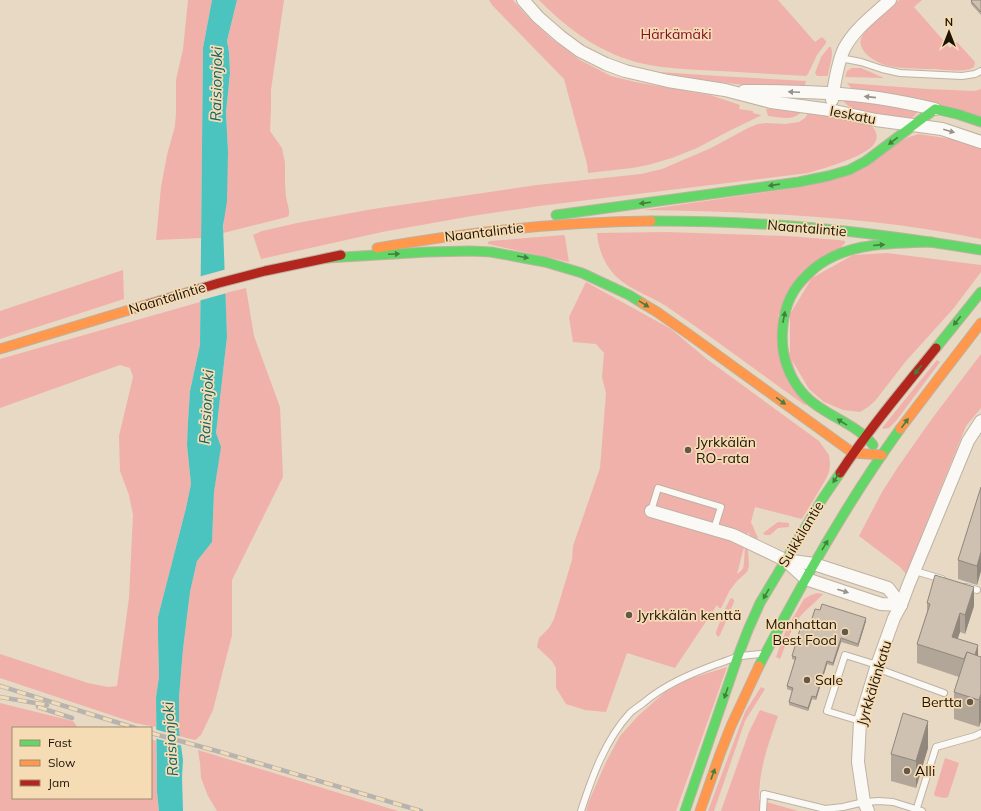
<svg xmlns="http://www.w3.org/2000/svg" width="981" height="811" font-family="Mulish,sans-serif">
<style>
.green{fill:#f1b1ab}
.water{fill:#4bc3bf}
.pier{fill:#e7d9c4}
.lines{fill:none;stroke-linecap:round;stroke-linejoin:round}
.lane-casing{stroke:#beb2a2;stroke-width:8}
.street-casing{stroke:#beb2a2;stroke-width:14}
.fast-casing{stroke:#beb2a2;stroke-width:11}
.slow-casing{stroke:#beb2a2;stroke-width:11}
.jam-casing{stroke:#beb2a2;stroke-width:11}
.lane{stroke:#fbf9f6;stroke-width:6}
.street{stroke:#fbf9f6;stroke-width:12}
.fast{stroke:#63d668;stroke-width:9}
.slow{stroke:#ff974d;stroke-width:9}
.jam{stroke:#b3261e;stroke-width:9}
.rail-casing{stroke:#b7b4af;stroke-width:4.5}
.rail{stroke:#f6dcb5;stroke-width:3;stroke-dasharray:9;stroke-linecap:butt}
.wall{fill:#b2a699}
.shaded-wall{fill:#91877d}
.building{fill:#cfc1b2;stroke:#91877d}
.oneway{fill:#97928a}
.oneway2{fill:#447f3c}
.poi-dot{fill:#645948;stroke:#f6dcb5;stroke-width:1.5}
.labels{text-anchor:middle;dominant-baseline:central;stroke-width:3.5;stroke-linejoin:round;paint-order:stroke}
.park-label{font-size:14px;fill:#811028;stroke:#f6dcb5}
.street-label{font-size:14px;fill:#1d1406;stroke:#f6dcb5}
.poi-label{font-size:14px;fill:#1d1406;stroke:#f6dcb5;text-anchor:start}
.water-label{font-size:15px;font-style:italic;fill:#116364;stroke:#f6dcb5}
</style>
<rect width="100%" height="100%" fill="#e7d9c4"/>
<g class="green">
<polygon points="188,0 212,0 203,48 201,238 156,240 161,187 167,155 175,126 176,112 176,80 183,49"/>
<polygon points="237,0 284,0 271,90 271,109 270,131 282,148 285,163 285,183 286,197 289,210 289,215 287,217 223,233 228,152 226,112 230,73 229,52 227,41"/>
<polygon points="489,0 513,0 528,17 552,39 580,60 611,76 635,82 710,95 740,105 739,109 753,111 753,113 761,115 760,116 729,131 697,148 672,158 648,165 632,168 588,173 587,164 564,79 492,5"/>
<path d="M 539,0 L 778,0 L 815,42 L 822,37 L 826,41 L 826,43 L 817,55 L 808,74 L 806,76 C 777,74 749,73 720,71 C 682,69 642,69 607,51 C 581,39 559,20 539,0 Z"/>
<path d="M 899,0 L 922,0 L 914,7 L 950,48 L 957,42 L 975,62 L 974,67 C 966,73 945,70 935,69 C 920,69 904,69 889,66 C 878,64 857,52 861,39 C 864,27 889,8 899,0 Z"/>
<path d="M 829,47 L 831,47 C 834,55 829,67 828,75 L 827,76 L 817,76 L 815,73 L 821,57 Z"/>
<polygon points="852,68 861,68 884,78 845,77 847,71"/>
<path d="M 659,72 L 718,76 L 806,81 L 804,89 C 756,86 706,83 659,72 Z"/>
<polygon points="847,83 927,89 975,91 981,89 981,117 852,89"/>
<polygon points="844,100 865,101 918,110 918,112 911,119 904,120 856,110 851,108 844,102"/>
<path d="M 778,108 L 802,111 C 793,122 780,117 768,116 L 766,109 Z"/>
<path d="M 809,112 L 868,123 C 875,128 880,136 874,144 C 867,156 822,169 808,173 L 539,206 L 472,216 L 382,232 L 261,259 L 253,235 L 262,231 L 297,223 L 373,209 L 537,185 L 641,174 L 662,169 L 711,148 L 748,128 L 758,124 L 766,123 L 785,124 L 799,122 L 805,118 Z"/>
<path d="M 919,134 L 952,139 L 981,149 L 981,239 C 870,216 756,212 643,210 L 809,186 L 909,137 Z"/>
<path d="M 666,232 L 787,236 L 839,240 L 845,241 L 845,243 L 778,315 L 806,406 C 760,373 713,338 666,306 C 649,295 625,288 612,272 C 603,261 598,247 597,233 Z"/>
<polygon points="564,235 565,237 569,262 488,244 488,242 490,241"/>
<polygon points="887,253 981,265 981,272 953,309 906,361 875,401 868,407 860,412 843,410 824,402 809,389 790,357 790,314 812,278 853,255"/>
<polygon points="123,270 124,299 0,339 0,311"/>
<path d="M 586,282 L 671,329 L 708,360 L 819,441 L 829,455 L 830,464 L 829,472 L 826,479 L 802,519 L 755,507 L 751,522 L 758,538 L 756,539 L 751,537 L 748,532 L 737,574 C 737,574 742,570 742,570 C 745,566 744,554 745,548 L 747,548 L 748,550 L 749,566 L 747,572 L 737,581 L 730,590 L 721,608 L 719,608 L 717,605 L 675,668 L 627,653 L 606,712 L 585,710 L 566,704 L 556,688 L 556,668 L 552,661 L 537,647 L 539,638 L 549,628 L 554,619 L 572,560 L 573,546 L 600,468 L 606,393 L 602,377 L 604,353 L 596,344 L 573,342 L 569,317 Z"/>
<polygon points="246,288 254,336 280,407 283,477 232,580 232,635 213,710 201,735 195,740 179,736 179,697 183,649 190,592 197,561 212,542 214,492 220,452 216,433 227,337 225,293"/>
<polygon points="200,302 200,345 190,391 188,422 187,445 191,484 186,508 158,617 158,636 159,677 156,697 156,727 135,723 0,678 0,654 88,683 108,687 117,686 129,598 133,515 129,495 120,471 119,436 133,377 130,368 120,365 0,408 0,359"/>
<polygon points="981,354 981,408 966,426 906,574 900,567 859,536 882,492 898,467 931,420"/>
<polygon points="937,360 940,362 896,421 889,428 883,429 882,428"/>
<polygon points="778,522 789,523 789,527 778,528 770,535 765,535 763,533"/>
<path d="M 817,593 L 823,594 C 816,602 806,609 799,618 C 790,630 786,645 780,659 L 776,657 L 786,630 L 804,599 L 811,595 Z"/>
<polygon points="732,598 734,600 734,602 720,635 718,637 716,634 716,632 724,611 730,599"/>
<polygon points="727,667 676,811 586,811 589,801 606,762 620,736 638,716 665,692 689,679"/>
<polygon points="761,687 765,689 745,721 714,811 708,811 745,712"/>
<polygon points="0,703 73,721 78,728 13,728 13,798 151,798 151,739 156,741 157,792 159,811 0,811"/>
<path d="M 760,710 L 778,716 C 768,745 759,768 759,800 L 798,811 L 721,811 L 749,732 Z"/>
<polygon points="198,750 398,811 217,811 208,796 201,778 200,763"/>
<polygon points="945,758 959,763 948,797 944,798 935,796 934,794"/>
</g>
<polygon class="water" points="212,0 237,0 227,41 229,52 230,73 226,112 228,152 227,201 223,226 227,337 216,433 221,447 214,492 212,542 197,561 190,592 183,649 179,697 179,731 183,760 182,777 183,811 159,811 157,792 156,697 159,677 158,636 158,617 186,508 191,484 187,445 188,422 190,391 200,345 203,48"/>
<g class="pier">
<polygon points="227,269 227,293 198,301 198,277"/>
<polygon points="154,729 182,737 183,746 154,738"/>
</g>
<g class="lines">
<defs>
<g id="lane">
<polyline points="840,58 861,62 882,69 900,73 962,76 975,74 981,71"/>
<polyline points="651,511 658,488 721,507 714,529"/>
<polyline points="915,571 942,579"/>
<polyline points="966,587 977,590"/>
<polyline points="876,668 944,693"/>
<polyline points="860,721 827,711 845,655 877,665"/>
<path d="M 581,811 C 592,777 605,740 630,713 C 633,710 638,707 642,704 C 664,685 690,674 717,664 C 724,662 730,659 737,657 C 745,655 753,655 761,654"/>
<polyline points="763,811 764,794 825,809 843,807 864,802 879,801 893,802 922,811"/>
<polyline points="916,811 936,747 975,736 981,733"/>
</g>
<g id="street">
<polyline points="523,0 538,17 561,37 580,51 606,64 625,71 668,81 725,90 771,102 830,110 876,120 942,129 981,142"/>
<path d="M 744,91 C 789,91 834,92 878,98 C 898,101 917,105 935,109"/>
<path d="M 832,100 C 834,86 838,62 844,49 C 854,29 874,15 890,0"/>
<polyline points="651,511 733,535 785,560 806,579 881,604 901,605"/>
<polyline points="785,560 814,564 888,588 901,605"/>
<polyline points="868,811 864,802 858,762 860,721 876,668 894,618 901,605 908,586 968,441 981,421"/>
</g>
<g id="fast">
<polyline points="556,215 799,182 828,176 849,170 866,161 935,109 957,114 981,122"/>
<path d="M 651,221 C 706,221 761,223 815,228 C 871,233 926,241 981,250"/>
<polyline points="327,258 427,252 471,251 491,252 545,262 582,273 629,295 642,303"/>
<polyline points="936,348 981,292"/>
<path d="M 873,445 C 856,422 820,415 801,391 C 786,372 780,349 783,325 C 785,305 792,289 807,275 C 839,242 889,243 932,242"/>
<path d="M 759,666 C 801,584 846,504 900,429"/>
<polyline points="685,811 738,656 748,630 760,603 823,498 840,473"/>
</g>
<g id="slow">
<path d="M 377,248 C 468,232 559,222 651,221"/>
<polyline points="642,303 657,312 687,333 853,453 882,455"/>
<polyline points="0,349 149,304"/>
<polyline points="900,429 938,379 981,323"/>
<polyline points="700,811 720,754 731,726 759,666"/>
</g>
<g id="jam">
<polyline points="149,304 219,283 265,271 341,255"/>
<path d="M 840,473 C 869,429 903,389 936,348"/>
</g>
</defs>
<use href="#lane" class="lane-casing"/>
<use href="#street" class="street-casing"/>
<use href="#fast" class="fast-casing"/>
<use href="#slow" class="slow-casing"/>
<use href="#jam" class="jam-casing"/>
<use href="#lane" class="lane"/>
<use href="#street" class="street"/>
<use href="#fast" class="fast"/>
<use href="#slow" class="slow"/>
<use href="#jam" class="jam"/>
<defs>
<g id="rail">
<polyline points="0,686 135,728"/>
<polyline points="0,697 47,705"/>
<polyline points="38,707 72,718"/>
<polyline points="151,733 224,753 421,811"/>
</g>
</defs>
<use href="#rail" class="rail-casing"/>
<use href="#rail" class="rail"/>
</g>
<g class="wall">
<polygon points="981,0 981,15 971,4 971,1"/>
<polygon points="981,487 981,571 977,585 958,579 958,560"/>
<polygon points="927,603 974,606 965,634 960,632 957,639 978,656 981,657 981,721 979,727 954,719 954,692 959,677 917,663 917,644 927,612"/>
<polygon points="866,621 858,647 841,642 833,666 827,664 816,700 812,699 808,711 789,705 789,702 792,691 787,689 787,686 795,660 792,659 792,656 809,628"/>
<polygon points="928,748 916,788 891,781 891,754"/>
</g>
<g class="shaded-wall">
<polygon points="981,552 981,571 977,585 977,566"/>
<polygon points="974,587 974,606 965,634 965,615"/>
<polygon points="960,613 960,632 952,656 952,637"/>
<polygon points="866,618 866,621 858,647 858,644"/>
<polygon points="841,638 841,642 833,666 833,663"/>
<polygon points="978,645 978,665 972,662"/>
<polygon points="827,661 827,664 816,700 816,697"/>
<polygon points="981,694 981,721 979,727 979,700"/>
<polygon points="812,696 812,699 808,711 808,708"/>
<polygon points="928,721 928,748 916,788 916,761"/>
</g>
<g class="building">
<polygon points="972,0 981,0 981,12 971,1"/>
<polygon points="981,487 981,552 977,566 958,560"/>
<polygon points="935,575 974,587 965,615 960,613 952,637 978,645 975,655 967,652 964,659 917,644 930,604 927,603"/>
<polygon points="822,604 866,618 858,644 841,638 833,663 827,661 816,697 812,696 808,708 789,702 793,688 787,686 796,657 792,656 801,626 809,628 815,609 820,610"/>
<polygon points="967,652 981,657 981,694 979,700 954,692"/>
<polygon points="903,713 928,721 916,761 891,754"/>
</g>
<defs><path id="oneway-solid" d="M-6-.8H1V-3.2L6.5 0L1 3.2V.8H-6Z"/></defs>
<g class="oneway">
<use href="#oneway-solid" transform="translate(794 92) rotate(-178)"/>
<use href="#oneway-solid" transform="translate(870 97) rotate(-174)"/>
<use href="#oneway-solid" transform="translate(949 131) rotate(16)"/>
<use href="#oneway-solid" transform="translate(843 591) rotate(18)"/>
</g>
<g class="oneway2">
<use href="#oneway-solid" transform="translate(893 141) rotate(143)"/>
<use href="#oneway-solid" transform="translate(774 185) rotate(172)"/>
<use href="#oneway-solid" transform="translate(645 203) rotate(173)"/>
<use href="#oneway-solid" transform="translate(879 245) rotate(-5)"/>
<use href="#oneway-solid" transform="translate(394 254) rotate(-3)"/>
<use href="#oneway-solid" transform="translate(523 257) rotate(10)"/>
<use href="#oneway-solid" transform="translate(644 304) rotate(32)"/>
<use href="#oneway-solid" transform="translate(784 317) rotate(-79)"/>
<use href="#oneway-solid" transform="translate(957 321) rotate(129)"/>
<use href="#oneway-solid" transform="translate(918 370) rotate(129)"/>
<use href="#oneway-solid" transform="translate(781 401) rotate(36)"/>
<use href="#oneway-solid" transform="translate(842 422) rotate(-148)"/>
<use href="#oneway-solid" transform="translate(905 423) rotate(-54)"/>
<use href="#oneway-solid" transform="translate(836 478) rotate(123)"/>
<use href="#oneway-solid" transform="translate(825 545) rotate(-59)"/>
<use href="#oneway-solid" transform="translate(766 594) rotate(120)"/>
<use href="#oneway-solid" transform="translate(726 693) rotate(109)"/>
<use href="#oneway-solid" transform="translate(713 774) rotate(-70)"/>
</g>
<g class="poi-dot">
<circle cx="688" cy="450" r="4"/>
<circle cx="629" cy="615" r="4"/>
<circle cx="845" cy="632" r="4"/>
<circle cx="807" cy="680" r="4"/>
<circle cx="970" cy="702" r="4"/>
<circle cx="907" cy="771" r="4"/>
</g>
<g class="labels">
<g class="park-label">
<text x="676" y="34">Härkämäki</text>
</g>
<g class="street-label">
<text transform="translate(853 115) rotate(11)">Ieskatu</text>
<text transform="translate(807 228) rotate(5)">Naantalintie</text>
<text transform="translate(484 232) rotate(-7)">Naantalintie</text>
<text transform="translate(167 298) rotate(-17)">Naantalintie</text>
<text transform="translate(801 534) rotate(-59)">Suikkilantie</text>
<text transform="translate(874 683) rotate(-73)">Jyrkkälänkatu</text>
</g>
<g class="poi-label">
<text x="696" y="442">Jyrkkälän<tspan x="696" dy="16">RO-rata</tspan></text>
<text x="637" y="615">Jyrkkälän kenttä</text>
<text x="837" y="624" text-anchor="end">Manhattan<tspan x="837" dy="16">Best Food</tspan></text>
<text x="815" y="680">Sale</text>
<text x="962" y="702" text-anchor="end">Bertta</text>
<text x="915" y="771">Alli</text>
</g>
<g class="water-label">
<text transform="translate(216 84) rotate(-89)">Raisionjoki</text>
<text transform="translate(206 407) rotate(-87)">Raisionjoki</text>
<text transform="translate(170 739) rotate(-94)">Raisionjoki</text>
</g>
</g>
<rect x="12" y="727" width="140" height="72" fill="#f6dcb5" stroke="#9f8c6f"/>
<rect x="20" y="740" width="20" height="6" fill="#63d668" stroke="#9f8c6f"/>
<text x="48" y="747" font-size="12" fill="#1d1406">Fast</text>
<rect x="20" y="760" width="20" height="6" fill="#ff974d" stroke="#9f8c6f"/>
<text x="48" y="767" font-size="12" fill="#1d1406">Slow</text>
<rect x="20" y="780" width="20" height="6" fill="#b3261e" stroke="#9f8c6f"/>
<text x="48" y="787" font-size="12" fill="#1d1406">Jam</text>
<g transform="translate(949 32)" stroke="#f6dcb5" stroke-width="3" paint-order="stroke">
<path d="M0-3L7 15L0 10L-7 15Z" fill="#1d1406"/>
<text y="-6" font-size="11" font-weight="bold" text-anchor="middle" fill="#1d1406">N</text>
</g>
</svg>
